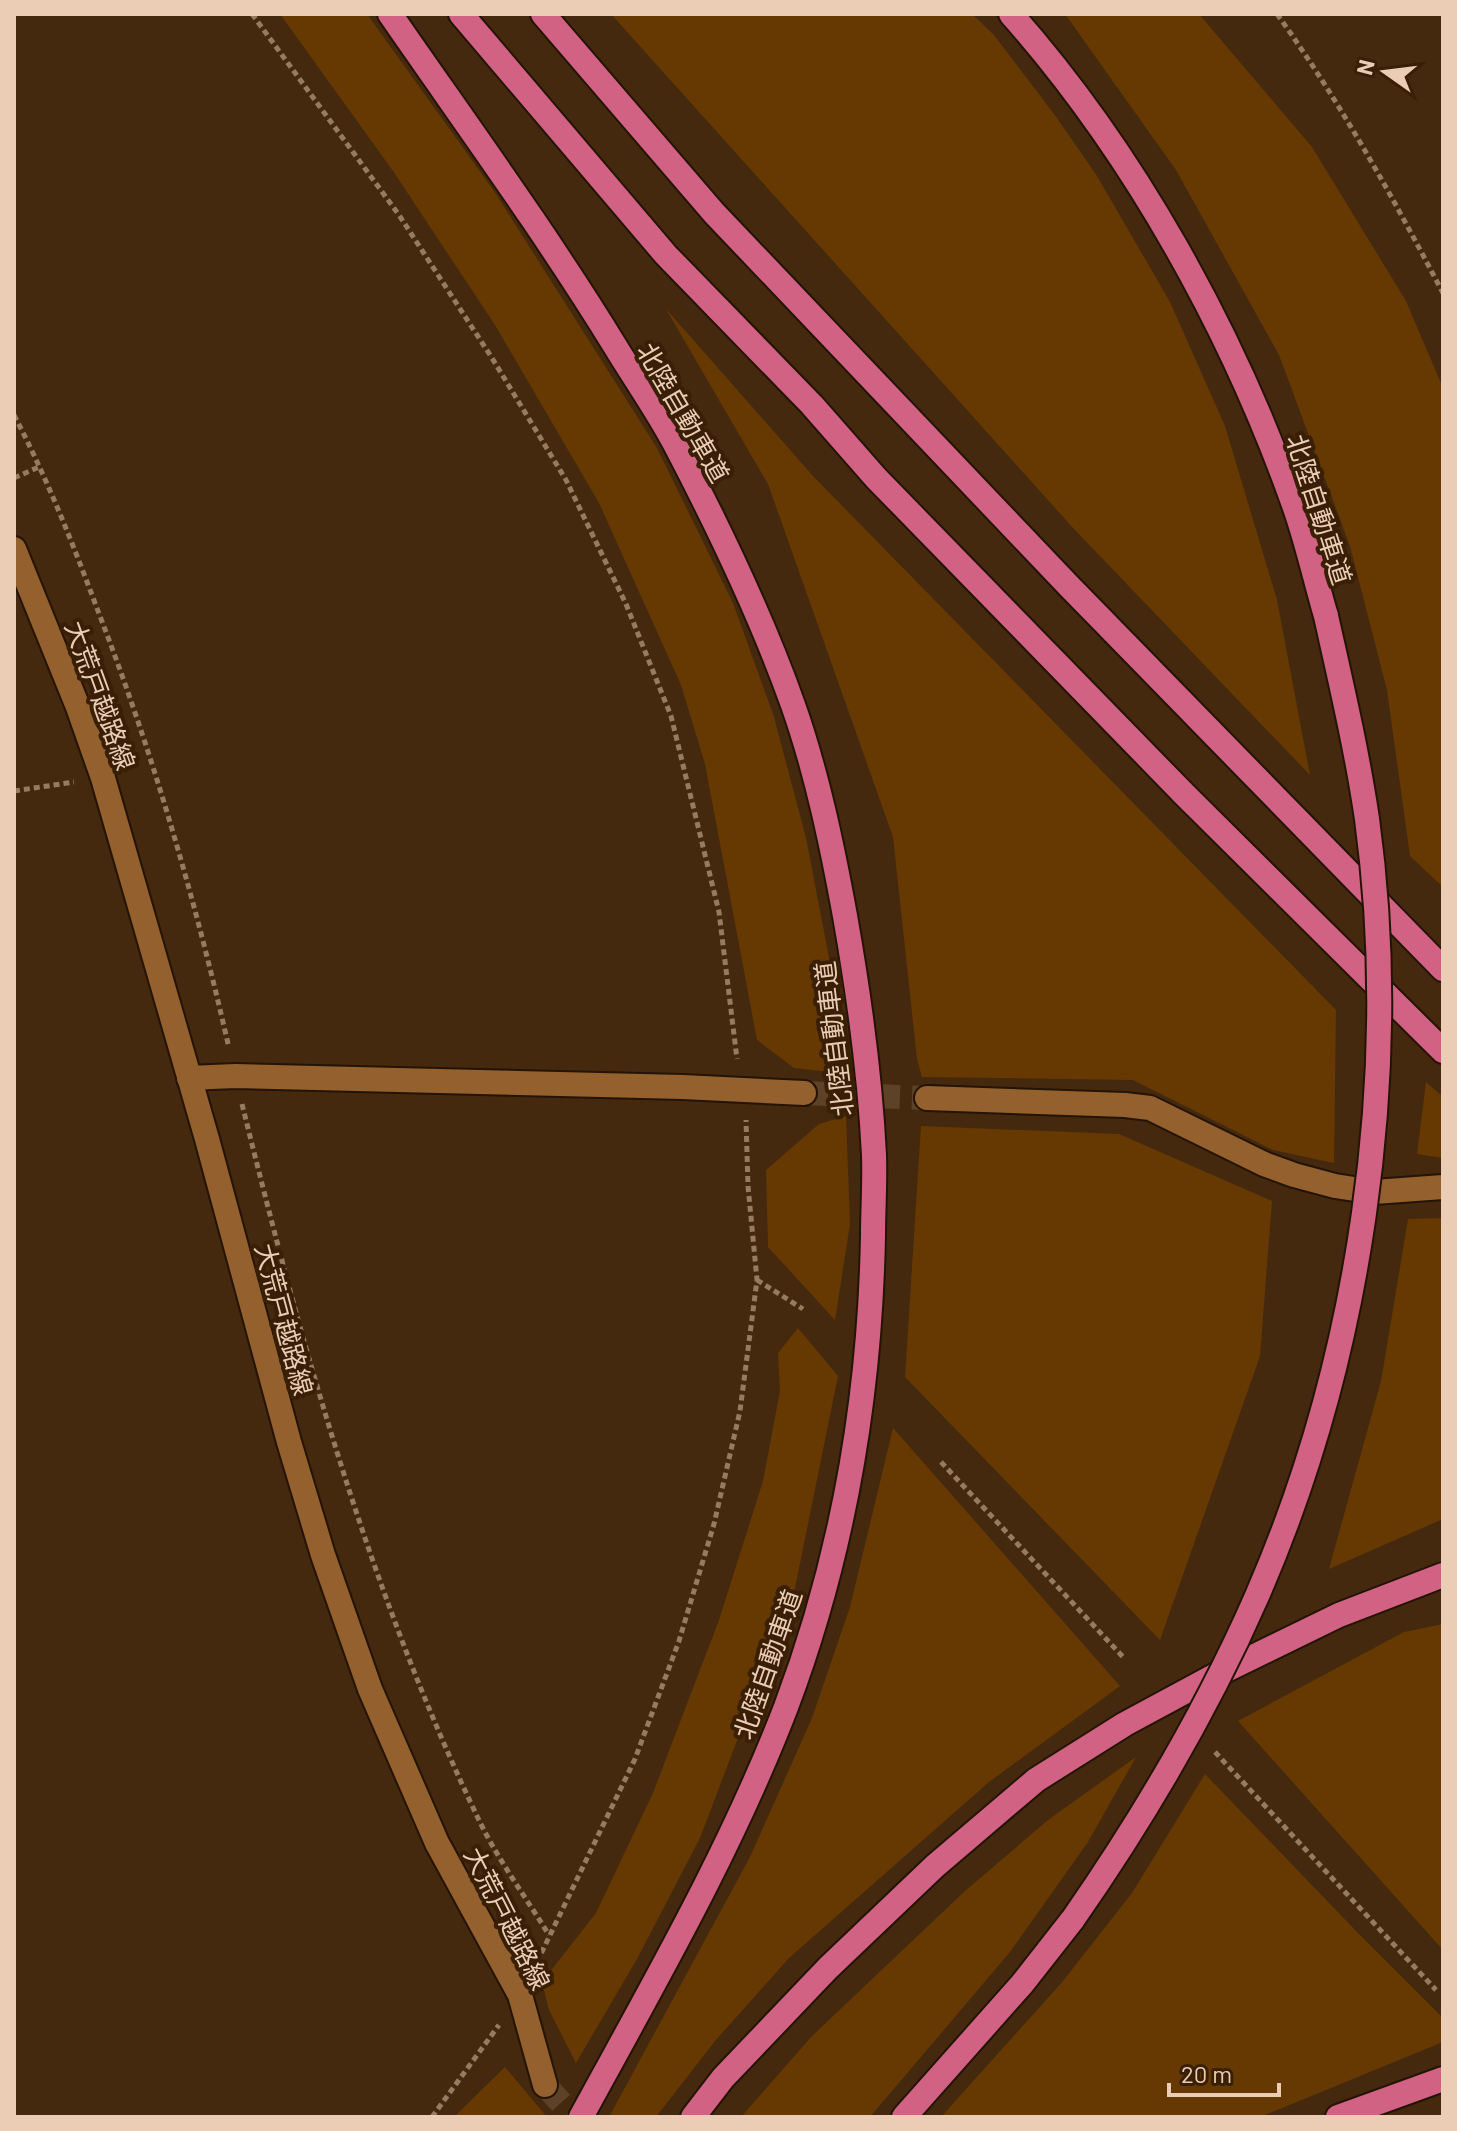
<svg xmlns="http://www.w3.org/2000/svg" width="1457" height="2131" font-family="Barlow,'Noto Sans JP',sans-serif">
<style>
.green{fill:#663902}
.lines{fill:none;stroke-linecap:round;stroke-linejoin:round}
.minor-tunnel{stroke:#5d4227;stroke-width:24;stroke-dasharray:24 12;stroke-linecap:butt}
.secondary-tunnel{stroke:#5d4227;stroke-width:24;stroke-dasharray:24 12;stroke-linecap:butt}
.minor-casing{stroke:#241405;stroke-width:28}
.secondary-casing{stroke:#241405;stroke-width:28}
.motorway-casing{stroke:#241405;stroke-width:28}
.path{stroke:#977b61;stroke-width:5;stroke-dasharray:6 4;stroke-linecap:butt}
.minor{stroke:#93602e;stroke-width:24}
.secondary{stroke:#93602e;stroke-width:24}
.motorway{stroke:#d26284;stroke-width:24}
.motorway-bridge-casing{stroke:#241405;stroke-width:28;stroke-linecap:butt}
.motorway-bridge{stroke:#d26284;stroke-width:24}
.labels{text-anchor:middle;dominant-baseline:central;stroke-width:8;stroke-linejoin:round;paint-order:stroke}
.street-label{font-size:26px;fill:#eacdb4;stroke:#391f04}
</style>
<rect width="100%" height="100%" fill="#44290e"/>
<g class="green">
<polygon points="280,14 367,14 494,191 657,448 733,603 774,717 806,838 833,978 839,1073 794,1068 757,1040 705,764 681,685 599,503 495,325 393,171"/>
<polygon points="611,14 972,14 994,35 1057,118 1097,176 1170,302 1225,426 1277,600 1310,775 1074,529"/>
<polygon points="1065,14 1199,14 1312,147 1406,301 1443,388 1443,887 1410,856 1387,690 1350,546 1279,355 1176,170"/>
<polygon points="666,309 813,476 1336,1010 1334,1163 1273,1150 1133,1080 922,1077 917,1059 893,837 768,484"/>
<polygon points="1426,1082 1443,1097 1443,1158 1417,1154"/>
<polygon points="846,1116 850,1224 835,1320 768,1247 766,1170 819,1124"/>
<polygon points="921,1126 1119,1134 1272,1201 1260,1356 1160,1640 905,1377"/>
<polygon points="1443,1218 1443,1519 1329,1569 1381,1381 1408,1219"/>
<polygon points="798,1328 838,1376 795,1588 700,1838 637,1959 576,2063 549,2010 542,1982 596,1913 653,1793 719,1620 763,1481 780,1391 778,1353"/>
<polygon points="893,1428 1120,1686 989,1782 789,1958 715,2041 656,2117 609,2117 750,1857 812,1718 850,1607"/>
<polygon points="1443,1624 1443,1950 1238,1721 1404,1632"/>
<polygon points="1136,1757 1088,1842 1010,1952 870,2117 741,2117 812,2036 965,1891 1048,1820"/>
<polygon points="1205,1774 1358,1933 1443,2018 1443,2042 1260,2117 941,2117 1063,1981 1132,1893"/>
<polygon points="505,2067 547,2117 454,2117"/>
</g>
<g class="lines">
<polyline class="minor-tunnel" points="804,1093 927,1098"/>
<polyline class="secondary-tunnel" points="545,2085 574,2117"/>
<defs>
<g id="minor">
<polyline points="189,1078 235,1076 683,1087 804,1093"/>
<polyline points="927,1098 1125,1105 1150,1108 1264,1164 1294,1175 1335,1186 1374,1192 1443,1187"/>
</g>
<polyline id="secondary" points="14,549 78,707 103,778 207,1139 289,1442 323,1555 370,1689 437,1843 520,1995 545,2085"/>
<g id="motorway">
<path d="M 390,14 C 466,124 545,232 615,346 C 635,379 657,410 675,444 C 719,528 761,615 793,705 C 817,773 832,845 845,916 C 859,995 870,1075 874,1155 C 875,1182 873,1209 873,1236 C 870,1397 843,1556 786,1707 C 731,1850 654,1983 581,2117"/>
<polyline points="461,14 666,255 812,405 876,478 1185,795 1443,1051"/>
<polyline points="543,14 714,213 1067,584 1443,969"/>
<path d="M 1011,14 C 1134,153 1232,330 1294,505 C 1307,541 1315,579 1326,616"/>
<polyline points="693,2117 723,2078 828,1968 935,1866 1036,1780 1125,1724 1214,1676 1339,1615 1443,1575"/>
<polyline points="904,2117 1022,1984 1073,1919"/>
<polyline points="1338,2117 1443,2079"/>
</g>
</defs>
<use href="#minor" class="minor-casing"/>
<use href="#secondary" class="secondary-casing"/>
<use href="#motorway" class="motorway-casing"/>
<g class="path">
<polyline points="252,14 399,215 492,358 566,480 626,604 671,716 719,912 737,1059"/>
<path d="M 1277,14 C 1341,103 1392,196 1443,293"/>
<path d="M 14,415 C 47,478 73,544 98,611 C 153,753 195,899 229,1048"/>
<polyline points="14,478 41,466"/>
<polyline points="14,791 74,782"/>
<path d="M 242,1104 C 302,1347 369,1590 477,1816 C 496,1857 525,1896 549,1935"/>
<polyline points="757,1280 803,1309"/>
<polyline points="941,1462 1124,1658"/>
<polyline points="1215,1752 1436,1990"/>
<polyline points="537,1962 635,1759 679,1641 714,1524 740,1411 757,1280 748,1186 746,1120"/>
<polyline points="432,2117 499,2025"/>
</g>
<use href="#minor" class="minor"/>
<use href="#secondary" class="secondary"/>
<use href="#motorway" class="motorway"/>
<defs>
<path id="motorway-bridge" d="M 1073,1919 C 1144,1817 1207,1710 1257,1596 C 1360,1360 1402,1075 1367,819 C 1357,751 1341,683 1326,616"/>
</defs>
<use href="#motorway-bridge" class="motorway-bridge-casing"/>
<use href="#motorway-bridge" class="motorway-bridge"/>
</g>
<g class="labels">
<g class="street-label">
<text transform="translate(684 412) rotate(60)">北陸自動車道</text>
<text transform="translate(1320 509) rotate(72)">北陸自動車道</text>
<text transform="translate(101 695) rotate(70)">大荒戸越路線</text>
<text transform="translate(833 1039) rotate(-97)">北陸自動車道</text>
<text transform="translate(285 1319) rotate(75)">大荒戸越路線</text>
<text transform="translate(767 1664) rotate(-71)">北陸自動車道</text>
<text transform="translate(508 1918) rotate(63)">大荒戸越路線</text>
</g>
</g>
<rect width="1457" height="2131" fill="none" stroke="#eacdb4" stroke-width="32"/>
<g transform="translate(1385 72) rotate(284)" stroke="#391f04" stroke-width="6" paint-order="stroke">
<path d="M0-6L14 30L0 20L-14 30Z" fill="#eacdb4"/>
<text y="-12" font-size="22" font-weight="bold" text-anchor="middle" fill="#eacdb4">N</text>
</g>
<path d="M1169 2083v12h110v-12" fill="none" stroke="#eacdb4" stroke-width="4"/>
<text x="1181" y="2083" font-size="24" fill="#eacdb4" stroke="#391f04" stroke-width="6" paint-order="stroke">20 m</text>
</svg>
